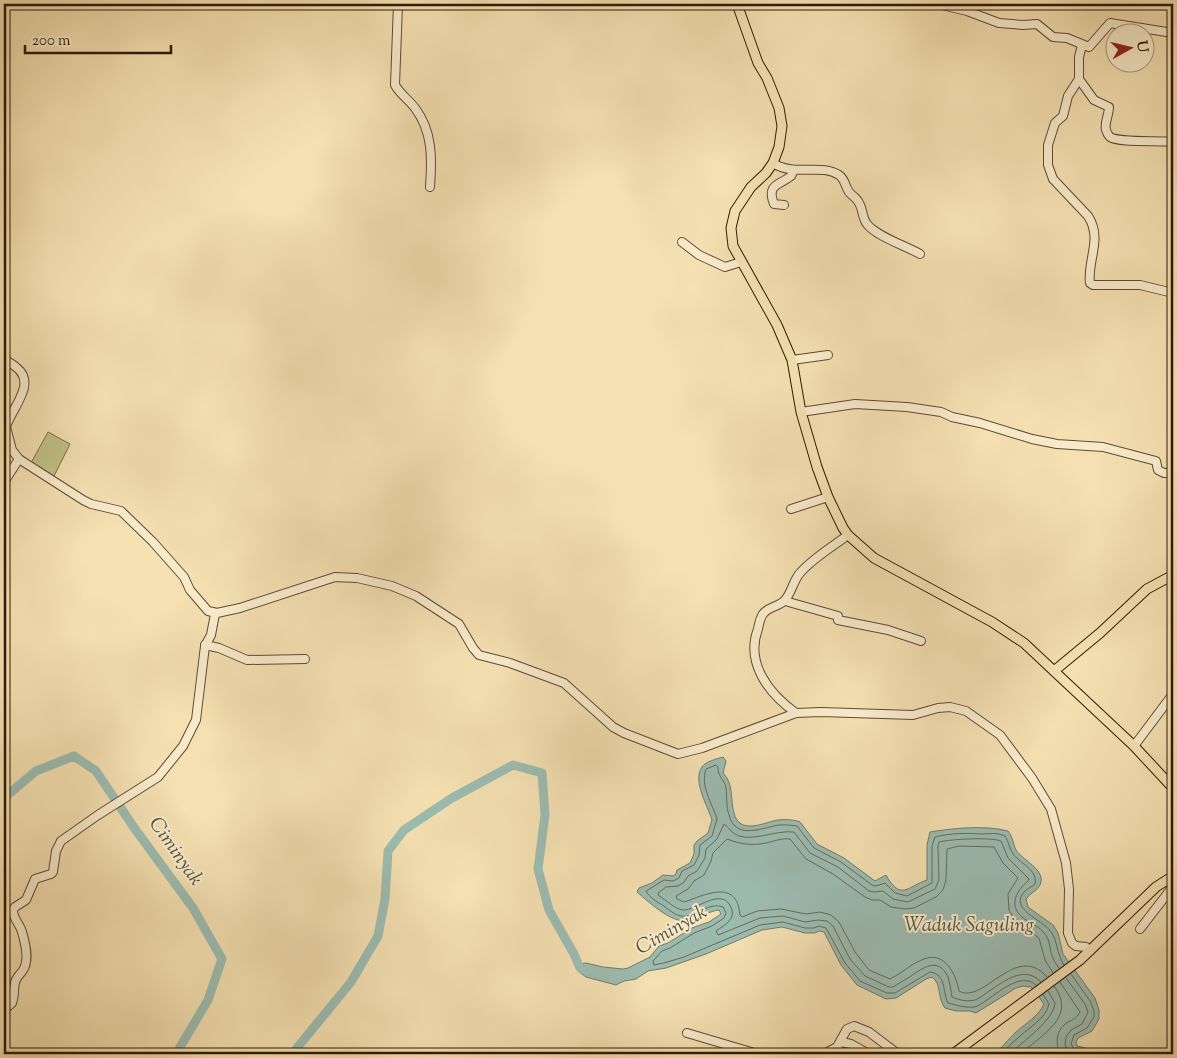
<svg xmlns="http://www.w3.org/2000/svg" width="1177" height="1058" font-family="'Sorts Mill Goudy',serif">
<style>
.pitch{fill:#c1c188;stroke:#776e44}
.water{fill:#9cbcb1;stroke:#707c6b}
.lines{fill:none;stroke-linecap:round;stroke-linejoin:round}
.shore{stroke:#646c59;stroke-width:1}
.river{stroke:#9cbcb1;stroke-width:9}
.minor-casing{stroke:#5f4c2d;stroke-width:10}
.major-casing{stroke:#2d1b01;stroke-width:11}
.minor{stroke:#f8ebcc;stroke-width:8}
.major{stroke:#f4e0b1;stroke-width:9}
.labels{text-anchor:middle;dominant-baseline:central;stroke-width:4;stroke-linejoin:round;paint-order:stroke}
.water-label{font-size:20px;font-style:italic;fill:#54533f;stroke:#f8ebcc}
</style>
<rect width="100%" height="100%" fill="#f4e0b1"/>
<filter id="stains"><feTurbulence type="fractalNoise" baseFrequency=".004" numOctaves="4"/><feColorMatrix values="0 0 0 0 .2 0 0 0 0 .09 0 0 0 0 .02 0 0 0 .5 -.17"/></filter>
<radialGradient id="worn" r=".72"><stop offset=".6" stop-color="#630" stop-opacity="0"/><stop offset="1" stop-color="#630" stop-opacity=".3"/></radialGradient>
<polygon class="pitch" points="48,432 70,444 54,476 31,463"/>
<path class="water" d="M 723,757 L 726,761 L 723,773 C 734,784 730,799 734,813 C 739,833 759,825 773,821 C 781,819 792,819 800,822 L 817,844 L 844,858 L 875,881 L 886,875 C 901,902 908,886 927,880 L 927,845 L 930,832 C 955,828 985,825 1008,831 C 1013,837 1013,844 1016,850 C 1022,860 1047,870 1040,885 C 1037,891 1030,893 1026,899 L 1028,907 L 1053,925 L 1058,933 L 1063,954 L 1095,998 L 1099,1010 L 1099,1019 L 1092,1031 L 1078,1038 L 1076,1042 L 1077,1046 L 1110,1054 L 1121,1054 L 993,1054 C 1002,1049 1008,1039 1016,1032 C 1026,1023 1038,1017 1044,1004 L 1031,987 L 1023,986 L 1016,988 L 976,1013 L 970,1011 L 956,1011 L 945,1008 C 937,998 942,984 932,977 L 926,979 L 896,998 L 886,999 L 857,985 L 841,965 L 824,932 L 819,931 L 815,933 L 805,933 L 782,927 L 762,930 L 706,954 L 666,968 L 648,971 L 636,979 L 624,981 L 616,985 L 586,977 L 579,972 L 577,968 L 580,964 L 586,963 L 603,967 L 623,969 L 628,968 L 650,957 L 659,946 L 668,943 L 692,928 L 709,922 L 721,914 L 719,910 C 709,911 702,917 693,920 C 675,927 650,903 637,892 L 639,888 L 652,883 L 663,875 L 673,876 L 676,874 L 677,870 L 690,863 L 694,854 L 694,845 L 697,841 L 708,833 L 712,820 C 708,806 692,781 702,767 C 706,761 717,759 723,757 Z"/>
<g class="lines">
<g class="shore">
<polyline points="1071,974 1090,1001 1094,1011 1094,1017 1087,1028 1074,1035 1071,1044 1075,1051 1093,1054"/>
<path d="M 1047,977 C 1016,941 984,1005 959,991 C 956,974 945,951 924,959 C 912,963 901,974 890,979 L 869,970 L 855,952 L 839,922 L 831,915 L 820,912 L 806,914 L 781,909 L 757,911 L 742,917 L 740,915 C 737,878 705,895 684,902 L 677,899 L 676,896 L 688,889 L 694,881 L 704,875 L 711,861 L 713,853 L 727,839 C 740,844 751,846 766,843 C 775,841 781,838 790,839 L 806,859 L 833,874 L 865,897 L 872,900 L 880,900 L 891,907 L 906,909 L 914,908 L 936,897 L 943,890 L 946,880 L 947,849 L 959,846 L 994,847 L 1003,863 L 1018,878 L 1008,894 L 1009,910 L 1016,922 L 1039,938 L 1045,960 L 1053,973"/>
<polyline points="1066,978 1085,1004 1088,1012 1082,1024 1071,1030 1066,1037 1065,1045 1070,1054"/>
<path d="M 1041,982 C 1024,963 1000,984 985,994 C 982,996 978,999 975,1000 C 967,1002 959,1000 952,997 C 951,991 950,983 948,977 C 938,956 923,968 911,976 C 905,980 899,983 893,987 L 889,987 L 865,976 L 850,959 L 833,926 L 827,921 L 818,920 L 805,922 L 783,916 L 760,918 L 718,935 L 716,931 C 720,928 726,925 729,921 C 732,918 733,914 732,910 C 724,884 696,911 683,910 C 675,909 666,900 659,896 L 658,893 L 666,887 L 678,886 L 684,882 L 688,876 L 697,871 L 705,858 L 706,849 L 717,839 L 724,824 C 729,828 733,834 739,836 C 755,841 776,830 794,832 L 810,853 L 838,867 L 869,891 L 874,892 L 883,891 L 893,899 L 908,902 L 935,889 L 939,880 L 938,846 L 939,842 C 952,839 990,837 1001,841 L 1008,858 L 1029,879 L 1028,881 C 1017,890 1008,905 1022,917 C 1029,923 1038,925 1044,933 C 1051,940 1049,950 1053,958 C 1054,962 1057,965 1059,968"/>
<path d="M 1060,982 L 1080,1012 C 1076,1019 1074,1019 1068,1022 C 1056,1029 1055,1043 1060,1054"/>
<path d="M 1036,985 C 1021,971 998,993 984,1002 C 982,1003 977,1007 974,1007 C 965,1008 956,1005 948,1003 C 942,992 947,974 930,972 L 895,993 L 887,993 L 860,981 L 845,963 L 826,928 L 819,926 L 814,928 L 805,928 L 783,922 L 760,925 L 684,957 L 664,963 L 654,965 L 653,961 L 662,951 L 670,948 L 694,933 L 712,926 L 724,918 L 726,913 L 723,907 C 708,901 695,919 681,916 C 675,915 669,910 664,906 C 657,902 649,897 646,891 L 664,880 L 673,881 L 679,878 L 682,871 L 694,865 L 699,855 L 700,845 L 712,836 L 717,819 C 712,803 700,786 706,769 L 716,765 L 718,767 C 718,778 724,778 726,788 C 727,797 726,806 729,815 C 735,838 757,830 774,826 C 781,824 790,825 797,826 L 814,848 L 841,862 L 872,885 L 876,886 L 885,883 L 895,893 L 907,896 L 932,883 L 932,846 L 935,837 C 951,833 965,833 982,834 C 992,834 995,832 1005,836 C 1009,842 1009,849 1014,855 C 1021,864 1038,870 1035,884 C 1032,887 1028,888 1025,891 C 1007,909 1044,920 1051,932 C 1058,941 1056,953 1064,965"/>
<path d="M 1001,1054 C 1007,1048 1013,1042 1019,1037 C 1029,1027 1046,1019 1049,1004 L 1043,994"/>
<path d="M 1010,1054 C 1022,1042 1054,1020 1055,1003 L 1048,991"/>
<path d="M 1021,1054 C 1040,1035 1078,1018 1054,986"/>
</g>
<g class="river">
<polyline points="4,798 36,771 74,756 96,771 135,829 193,908 222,959 208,1000 176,1054"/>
<polyline points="292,1054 351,982 378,936 385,899 388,851 404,830 452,798 513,765 542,773 545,815 538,869 549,910 574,954 580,968 588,972"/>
</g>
<defs>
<g id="minor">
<path d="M 398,4 L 395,85 C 400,94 409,100 415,108 C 433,132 432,159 430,187"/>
<polyline points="938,4 967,11 999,23 1023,25 1037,24 1053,37 1067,38 1089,47 1110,23 1173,33"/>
<path d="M 1082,45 L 1079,57 L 1079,79 L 1094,100 L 1109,107 C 1109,115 1104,123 1106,130 C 1107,133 1108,135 1110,137 C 1119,143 1159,140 1173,142"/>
<path d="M 1079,79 L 1068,96 L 1063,116 L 1055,123 L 1048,145 L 1048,165 L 1053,179 L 1088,216 C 1103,239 1087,260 1090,283 L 1093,285 L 1140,285 L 1173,293"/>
<path d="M 773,163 C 794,177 821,163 839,175 C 845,179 845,186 849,192 C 852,196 857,198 859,203 C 863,209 862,218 867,224 C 876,236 906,246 920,254"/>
<path d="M 784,205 L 774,204 C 766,184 780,185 791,176 L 794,170"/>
<polyline points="682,242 699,255 725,267 741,262"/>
<path d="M 4,359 C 8,362 13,364 17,368 C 37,384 11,409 6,427 L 12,450 L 19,459 L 83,500 L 91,504 L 121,511 L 153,542 L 184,577 L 190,590 L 208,611 L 217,613 L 240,608 L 335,577 L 357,578 L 392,586 L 416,596 L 459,624 L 473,648 L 479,655 L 510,663 L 564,683 L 613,727 L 624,733 L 678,754 L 702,748 L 796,713 L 821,712 L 913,715 L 938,708 L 950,707 L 966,711 L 1000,735 L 1032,778 L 1051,809 L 1066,863 L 1069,889 L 1068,933 L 1072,943 L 1076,946 L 1086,947 L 1090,951"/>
<polyline points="792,360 828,355"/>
<polyline points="801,412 855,404 907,407 941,412 952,417 980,423 1032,439 1057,444 1103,447 1156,461 1158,470 1164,473 1173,473"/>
<polyline points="4,482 19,459"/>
<polyline points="791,509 828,497"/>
<polyline points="785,601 838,616 838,620 888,630 921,641"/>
<polyline points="205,645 219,648 247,660 305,659"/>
<path d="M 796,713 C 769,694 745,663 758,629 C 759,624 760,618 763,614 C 769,606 779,607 785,600 C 792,592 793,581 800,573 C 813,558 832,547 848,535"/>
<polyline points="1134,746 1173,694"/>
<polyline points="1140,929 1171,889 1171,886 1168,879"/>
<path d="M 4,1010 L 12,1003 C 15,996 13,990 15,983 C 16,977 20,975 23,970 C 30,960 25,942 22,932 C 20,924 13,919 13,910 L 15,907 L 26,900 L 35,879 L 51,874 L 53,872 L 56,851 L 61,841 L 98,815 L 158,777 L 183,746 L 196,720 L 205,646 L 211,635 L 215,614"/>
<polyline points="687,1033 758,1054"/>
<polyline points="841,1042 851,1044 869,1054"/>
<polyline points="824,1054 837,1047 847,1029 854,1026 869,1032 898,1054"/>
</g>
<g id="major">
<polyline points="737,4 758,63 767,78 779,108 782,126 779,147 773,163 766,173 751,187 735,211 731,228 733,246 777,325 792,360 801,412 817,467 828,497 843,528 848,535 874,558 992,622 1024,643 1134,746 1173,788"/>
<polyline points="1054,671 1100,633 1147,589 1173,575"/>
<polyline points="953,1054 1080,960 1156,887 1173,876"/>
</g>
</defs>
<use href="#minor" class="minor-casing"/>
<use href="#major" class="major-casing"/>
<use href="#minor" class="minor"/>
<use href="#major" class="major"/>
</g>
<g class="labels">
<g class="water-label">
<text transform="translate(175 852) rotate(55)">Ciminyak</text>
<text x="969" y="926">Waduk Saguling</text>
<text transform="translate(672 931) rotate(-30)">Ciminyak</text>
</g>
</g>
<rect width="1177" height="1058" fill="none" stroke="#f4e0b1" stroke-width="20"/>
<rect x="5" y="5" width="1167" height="1048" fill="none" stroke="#2d1b01" stroke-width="2.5"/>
<rect x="10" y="10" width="1157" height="1038" fill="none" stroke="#2d1b01"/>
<g transform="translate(1130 48) rotate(82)"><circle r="24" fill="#f8ebcc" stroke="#a7987b"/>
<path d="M0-4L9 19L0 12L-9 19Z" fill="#8f2418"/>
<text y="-8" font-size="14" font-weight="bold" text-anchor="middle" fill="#2d1b01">U</text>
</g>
<path d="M25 45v8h146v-8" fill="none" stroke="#2d1b01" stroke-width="2.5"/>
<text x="32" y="45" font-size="15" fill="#2d1b01" stroke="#f8ebcc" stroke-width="4" paint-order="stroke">200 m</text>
<rect width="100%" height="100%" filter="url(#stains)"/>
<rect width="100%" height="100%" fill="url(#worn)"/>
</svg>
